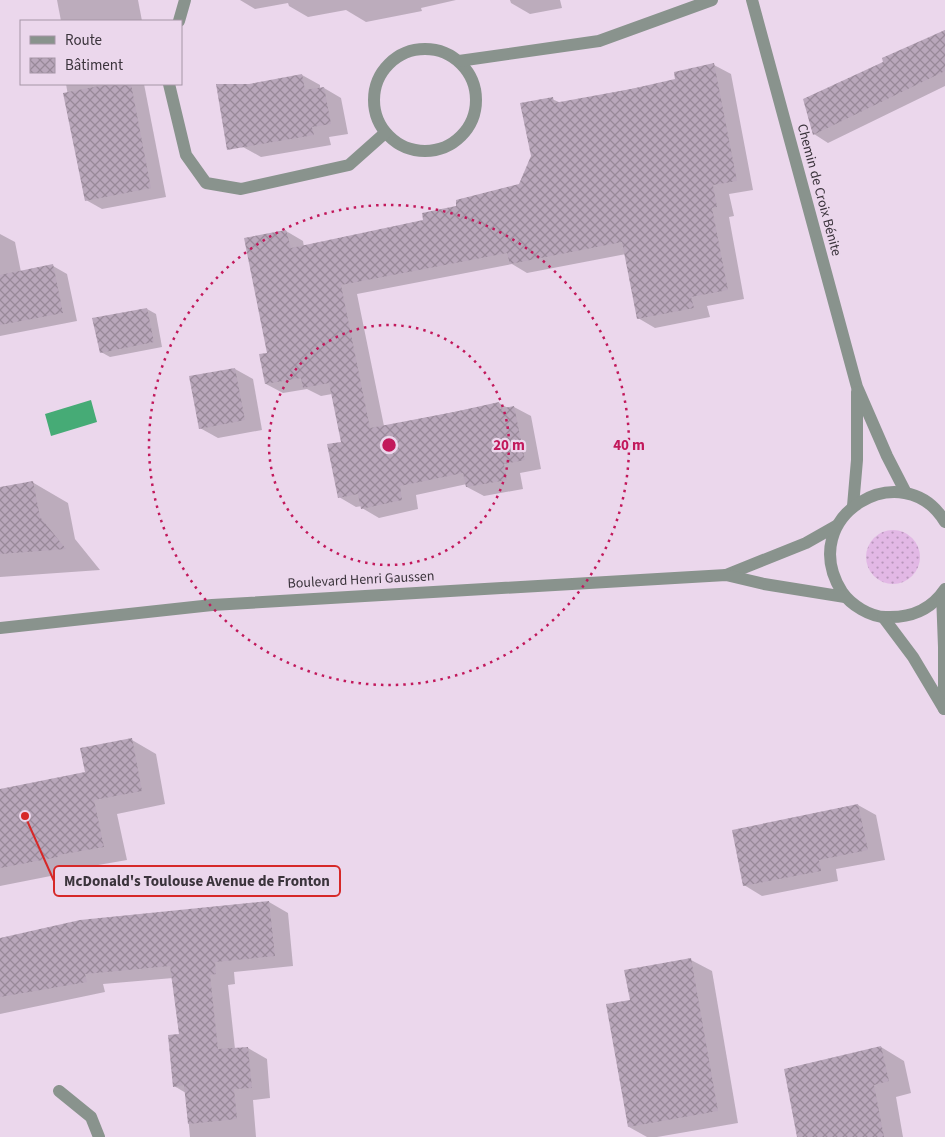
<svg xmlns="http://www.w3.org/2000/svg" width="945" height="1137" font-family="'Source Sans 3',sans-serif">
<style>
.grass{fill:url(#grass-dots)}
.water{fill:#46ab76}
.shadow{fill:#0003}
.building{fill:url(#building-cross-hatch)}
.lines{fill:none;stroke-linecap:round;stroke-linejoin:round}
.minor{stroke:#89938d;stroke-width:12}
.ring{fill:none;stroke:#c2185b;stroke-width:2.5;stroke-dasharray:2.5 5}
.labels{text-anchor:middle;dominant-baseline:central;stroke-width:4.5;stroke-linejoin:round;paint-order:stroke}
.street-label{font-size:14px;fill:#3b343c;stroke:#ebd7ec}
.centre{fill:#c2185b;stroke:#ebd7ec;stroke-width:2.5}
.ring-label{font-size:15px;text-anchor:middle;font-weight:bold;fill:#c2185b;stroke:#ebd7ec;stroke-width:4.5;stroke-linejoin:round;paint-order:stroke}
.leader{fill:none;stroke:#d62828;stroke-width:2}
.callout-dot{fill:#d62828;stroke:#ebd7ec;stroke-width:2}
.callout{fill:#ebd7ec;stroke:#d62828;stroke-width:2}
.callout-label{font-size:15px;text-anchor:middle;font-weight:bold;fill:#3b343c}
</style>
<defs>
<pattern id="grass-dots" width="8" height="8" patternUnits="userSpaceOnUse" patternTransform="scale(1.25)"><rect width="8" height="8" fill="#e2b8e5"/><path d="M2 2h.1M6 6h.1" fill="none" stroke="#b896bb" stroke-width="1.8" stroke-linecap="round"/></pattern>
<pattern id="building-cross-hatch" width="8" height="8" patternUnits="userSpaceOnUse" patternTransform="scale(1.25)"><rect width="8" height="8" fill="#b9a7bb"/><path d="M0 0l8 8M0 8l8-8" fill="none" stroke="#988999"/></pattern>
</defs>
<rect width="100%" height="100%" fill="#ebd7ec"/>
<circle class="grass" cx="893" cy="557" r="27"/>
<polygon class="water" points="91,400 97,422 51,436 45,414"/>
<g class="shadow">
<polygon points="57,0 138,0 142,21 61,21"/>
<polygon points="240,0 456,0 421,8 422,11 366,22 346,10 308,17 289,6 288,3 255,9"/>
<polygon points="510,0 560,0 562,8 530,14 511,3"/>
<polygon points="945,30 945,86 828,143 814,134 804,99 885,63"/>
<polygon points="714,65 731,74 753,190 729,194 734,216 729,217 744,299 707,306 710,317 655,328 638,318 626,254 527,273 512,264 357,294 384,426 499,403 508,408 514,407 531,416 541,469 520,473 523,489 484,496 467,487 467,484 416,495 418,509 379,518 362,508 362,506 356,507 339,497 343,443 332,394 321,396 307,389 283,393 266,384 269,354 286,231 303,241 304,247 425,221 519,185 532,157 552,99 561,103 677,80"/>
<polygon points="302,75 320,85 320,89 324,88 341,98 348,134 329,137 331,145 261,157 243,147"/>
<polygon points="66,84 144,84 166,197 102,209 86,200"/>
<polygon points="0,234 15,242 21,272 53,266 67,274 77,321 0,336"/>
<polygon points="147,309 156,314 162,347 110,357 101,352"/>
<polygon points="235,369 253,379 262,430 218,438 200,428"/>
<polygon points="32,482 68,503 75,539 100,570 0,577 0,488"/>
<polygon points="132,740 156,754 165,804 117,814 127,860 81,868 81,870 0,886 0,790 86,773"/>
<polygon points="858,805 876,815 885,860 836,869 838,881 762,896 744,885"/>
<polygon points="269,902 288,913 293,966 234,972 235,984 228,985 235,1049 248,1048 267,1059 270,1098 253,1100 256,1137 190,1137 186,1093 174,1086 180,1036 173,978 103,984 105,992 0,1014 0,947"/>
<polygon points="691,960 712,971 738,1123 657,1137 647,1137 629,1127 631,1001"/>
<polygon points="881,1047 904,1061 911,1093 896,1097 903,1137 798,1137"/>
</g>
<g class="building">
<polygon points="945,30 945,71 813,135 803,99 883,62 882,58"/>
<polygon points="714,63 737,181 713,185 717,207 712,208 728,290 691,297 694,308 637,319 622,242 510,264 507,253 341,285 370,428 454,412 499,402 500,409 514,406 525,460 504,464 507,480 466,487 463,473 400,486 402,500 361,509 358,494 338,498 327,444 341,442 329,383 303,388 301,378 265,384 259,354 267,353 244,238 286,230 291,248 423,220 422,213 456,206 456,200 519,184 531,156 520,103 553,97 554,103 631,89 675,79 674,72"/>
<polygon points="302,74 305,90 324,87 331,124 312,127 314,135 227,150 216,84 249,84"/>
<polygon points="110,84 131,84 151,188 85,201 63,93"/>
<polygon points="53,264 63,313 0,325 0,275"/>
<polygon points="147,308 154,342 100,353 92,318"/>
<polygon points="235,368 245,420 199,429 189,376"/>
<polygon points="33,481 40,517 66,549 0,554 0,487"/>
<polygon points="132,738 142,791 94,800 104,847 58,855 58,857 0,868 0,789 85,772 80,748"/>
<polygon points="858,804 868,850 819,860 821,871 743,886 732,830"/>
<polygon points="269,901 275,956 215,962 216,974 210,975 218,1049 248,1047 252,1088 234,1089 237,1119 188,1124 184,1085 173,1087 168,1035 179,1034 170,966 85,974 87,982 0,997 0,938 80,920"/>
<polygon points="691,958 718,1111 628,1127 606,1004 630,1000 624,970"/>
<polygon points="881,1046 889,1081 874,1085 884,1137 797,1137 784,1069"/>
</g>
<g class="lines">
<g class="minor">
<polyline points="752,0 857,387 887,456 906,493"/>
<polyline points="179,21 185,0"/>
<circle cx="425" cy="100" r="51"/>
<polyline points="459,61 599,41 712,0"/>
<polyline points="169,84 186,155 206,183 241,189 349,165 385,133"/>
<polyline points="853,506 857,460 857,392"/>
<path d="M 945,522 C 904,453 794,515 842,592 C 851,605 870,617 886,617 C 910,618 931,610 945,589"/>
<polyline points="726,575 806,543 836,526"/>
<polyline points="942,594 944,647 944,709"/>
<polyline points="883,617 913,657 944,709"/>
<polyline points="0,628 212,605 726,575 764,584 845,597"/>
<polyline points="59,1091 91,1117 99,1137"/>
</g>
</g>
<g class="ring">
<circle cx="389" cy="445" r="120"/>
<circle cx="389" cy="445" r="240"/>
</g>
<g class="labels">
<g class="street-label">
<text transform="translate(819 190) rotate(75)">Chemin de Croix Bénite</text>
<text transform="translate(361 580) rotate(-3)">Boulevard Henri Gaussen</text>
</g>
</g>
<circle cx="389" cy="445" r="8" class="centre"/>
<g class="ring-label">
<text x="509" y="450">20 m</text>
<text x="629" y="450">40 m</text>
</g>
<path class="leader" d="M25 816L54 881"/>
<circle class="callout-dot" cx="25" cy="816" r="5"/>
<rect class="callout" x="54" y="866" width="286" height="30" rx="5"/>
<g class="callout-label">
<text x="197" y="886">McDonald's Toulouse Avenue de Fronton</text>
</g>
<rect x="20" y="20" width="162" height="65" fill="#ebd7ec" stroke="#a596a6"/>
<rect x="30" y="36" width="25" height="8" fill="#89938d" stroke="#a596a6"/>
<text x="65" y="45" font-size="15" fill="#3b343c">Route</text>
<rect x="30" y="58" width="25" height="15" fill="url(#building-cross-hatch)" stroke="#a596a6"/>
<text x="65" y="70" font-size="15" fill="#3b343c">Bâtiment</text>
</svg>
